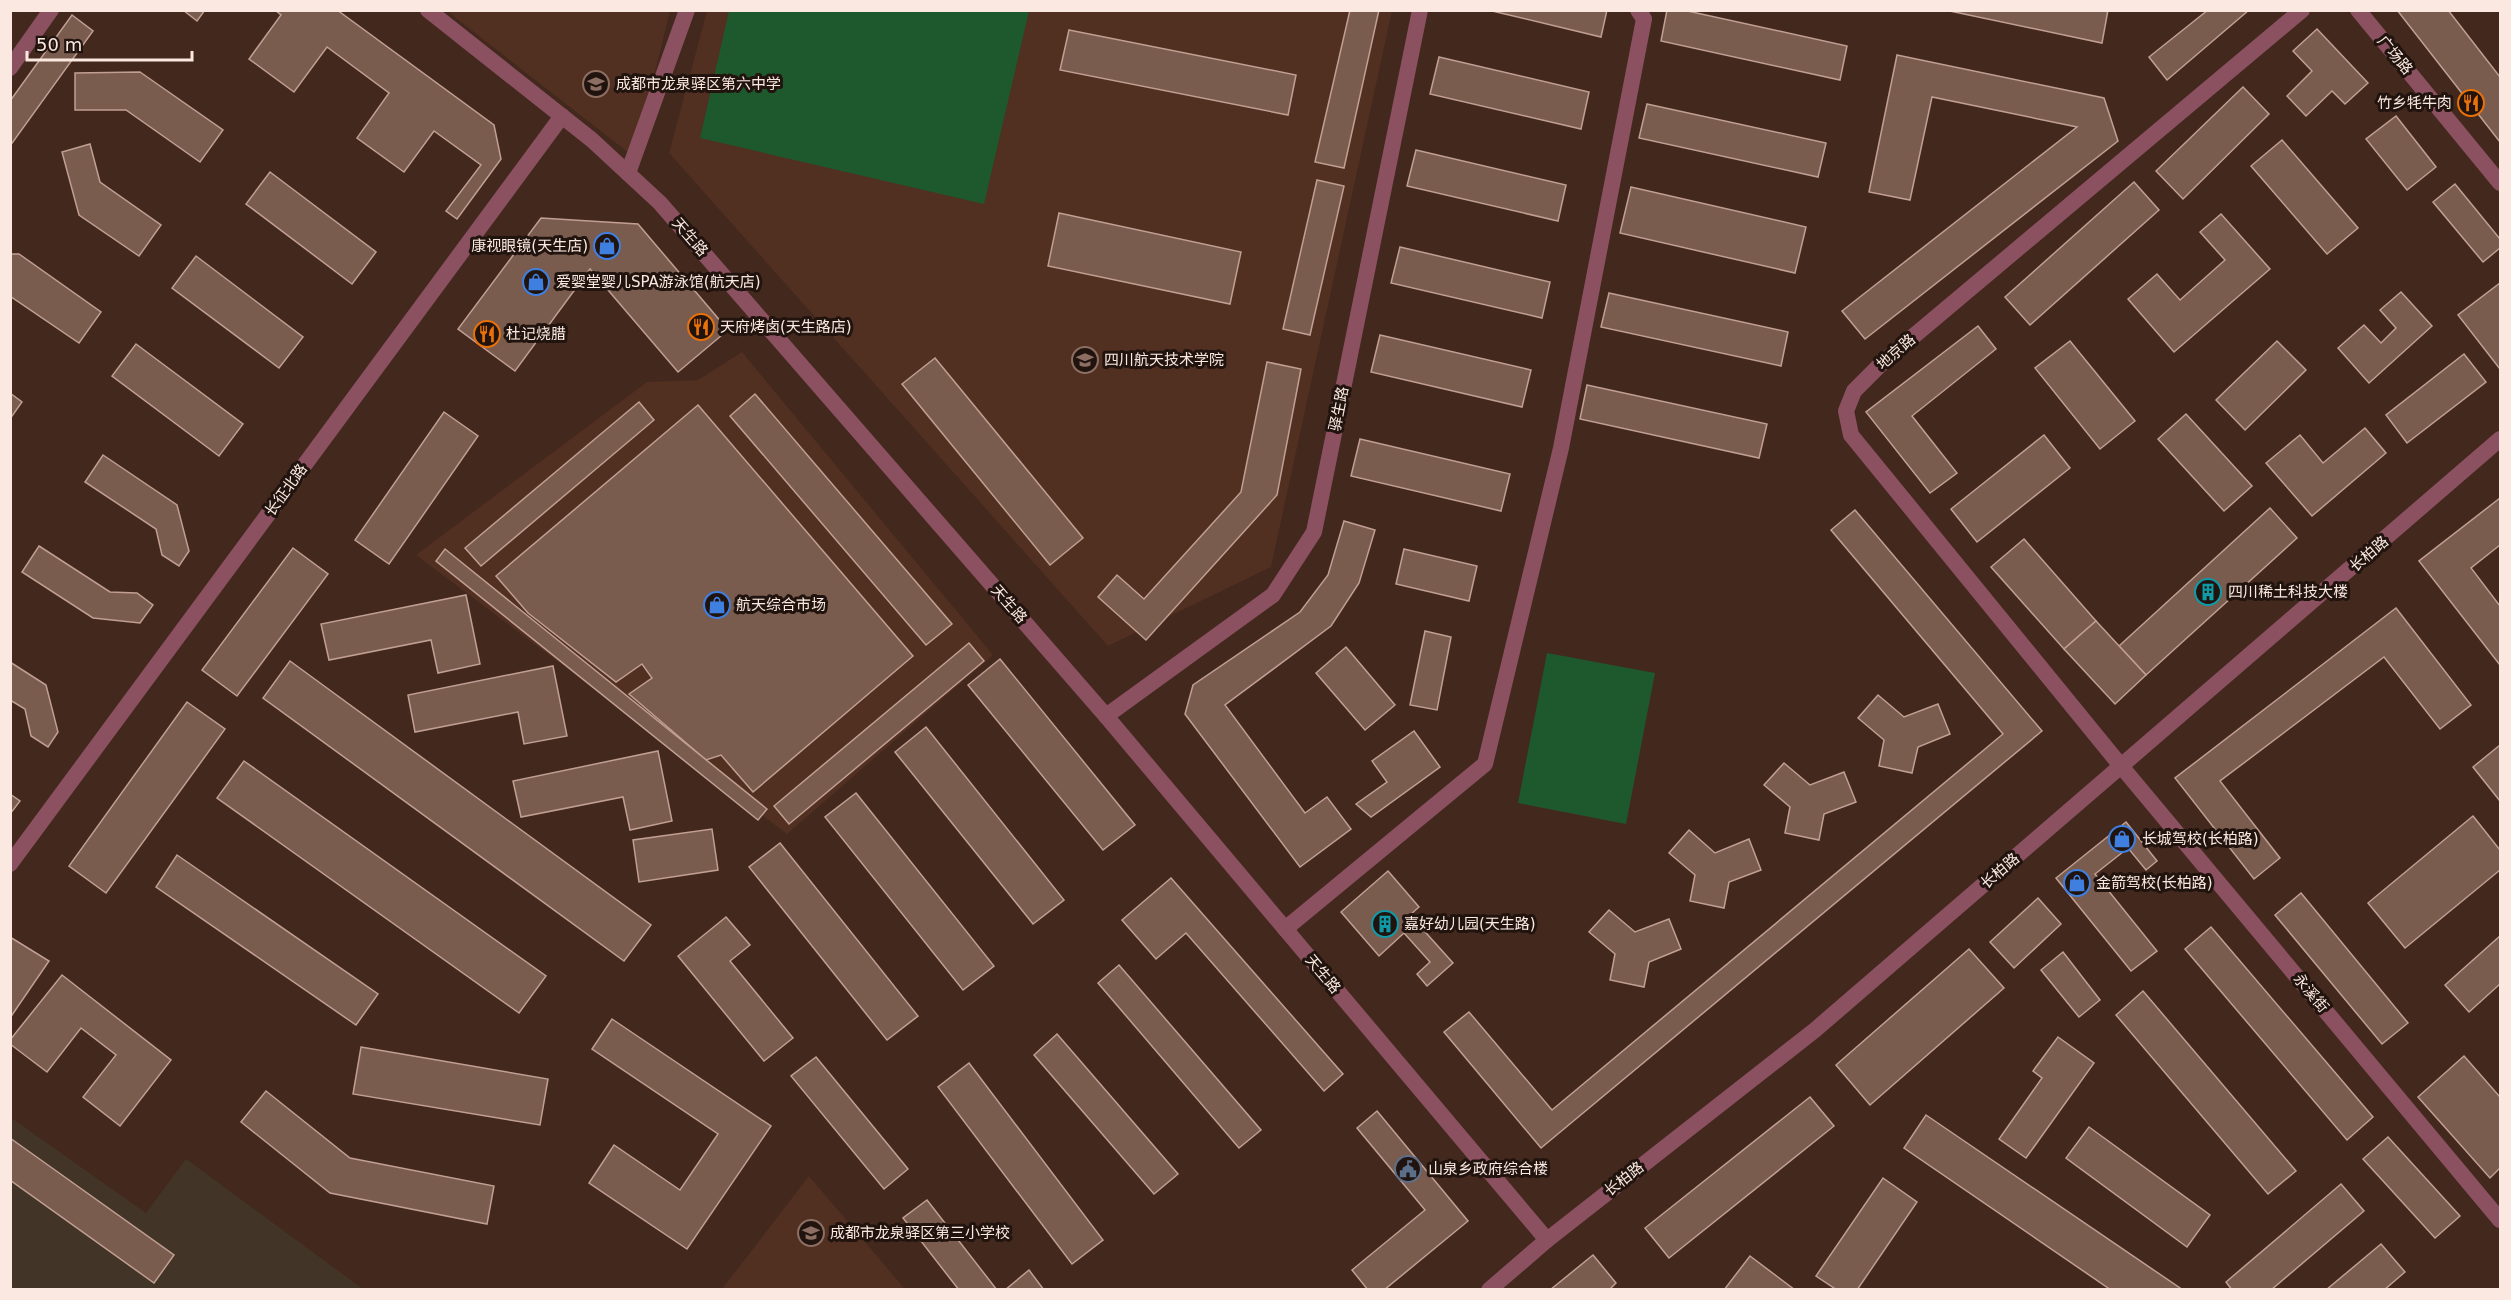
<svg xmlns="http://www.w3.org/2000/svg" width="2511" height="1300" font-family="'DejaVu Sans','Noto Sans SC',sans-serif">
<style>
.built{fill:#512f21}
.industrial{fill:#433428}
.green{fill:#1e592e}
.building{fill:#7a5c4f;stroke:#c19f92;stroke-width:1.5}
.lines{fill:none;stroke-linecap:round;stroke-linejoin:round}
.minor{stroke:#8c5161;stroke-width:16}
.tertiary{stroke:#8c5161;stroke-width:16}
.labels{text-anchor:middle;dominant-baseline:central;stroke-width:6;stroke-linejoin:round;paint-order:stroke}
.street-label{font-size:15px;fill:#fbe9e1;stroke:#21140f}
.poi-label{font-size:15px;fill:#fbe9e1;stroke:#21140f;text-anchor:start}
</style>
<rect width="100%" height="100%" fill="#43281d"/>
<g class="built">
<polygon points="447,11 670,11 634,157"/>
<polygon points="707,11 1392,11 1271,567 1108,646 669,153"/>
<polygon points="742,352 993,655 787,834 416,555 647,382 698,380"/>
<polygon points="809,1176 905,1289 722,1289"/>
</g>
<polygon class="industrial" points="10,1117 146,1213 186,1159 363,1289 11,1289"/>
<g class="green">
<polygon points="729,11 1029,11 984,204 700,138"/>
<polygon points="1547,653 1655,673 1626,824 1518,803"/>
</g>
<g class="building">
<polygon points="183,10 205,10 197,21"/>
<polygon points="275,10 337,10 494,125 501,159 457,219 446,211 481,165 434,131 404,172 357,138 389,93 327,47 294,92 249,59 281,15"/>
<polygon points="1350,10 1379,10 1344,168 1315,162"/>
<polygon points="1488,10 1607,10 1601,37"/>
<polygon points="1667,10 1683,10 1847,46 1840,80 1661,41"/>
<polygon points="1945,10 2108,10 2102,43"/>
<polygon points="2208,10 2249,10 2167,80 2149,57"/>
<polygon points="2397,10 2448,10 2500,77 2500,142"/>
<polygon points="72,15 93,31 10,146 10,101"/>
<polygon points="2317,29 2368,83 2345,104 2332,91 2306,116 2287,96 2312,71 2293,51"/>
<polygon points="1069,30 1296,75 1288,115 1060,70"/>
<polygon points="1897,55 2104,98 2118,141 1865,339 1842,311 2077,127 1932,97 1910,200 1869,192"/>
<polygon points="1439,57 1589,92 1581,129 1430,94"/>
<polygon points="140,72 223,130 200,162 126,110 75,110 75,73"/>
<polygon points="2243,87 2269,114 2183,199 2156,171"/>
<polygon points="1647,104 1826,143 1818,177 1639,138"/>
<polygon points="2396,116 2436,167 2407,190 2366,139"/>
<polygon points="2282,140 2358,228 2327,254 2251,166"/>
<polygon points="90,144 100,182 161,225 139,256 79,215 62,152"/>
<polygon points="1416,150 1566,185 1558,221 1407,186"/>
<polygon points="270,172 376,252 352,284 246,204"/>
<polygon points="1317,180 1344,186 1310,335 1283,329"/>
<polygon points="2134,182 2159,210 2030,325 2005,297"/>
<polygon points="2455,184 2500,239 2500,248 2483,262 2433,202"/>
<polygon points="1631,187 1806,227 1795,273 1620,233"/>
<polygon points="1059,213 1241,252 1230,304 1048,266"/>
<polygon points="2221,214 2270,269 2174,352 2128,299 2157,274 2180,300 2225,260 2200,232"/>
<polygon points="541,218 638,224 728,330 678,372 590,269 515,371 458,329"/>
<polygon points="1400,247 1550,282 1542,318 1391,283"/>
<polygon points="10,254 19,254 101,312 79,343 10,296"/>
<polygon points="196,256 303,337 279,368 172,288"/>
<polygon points="2500,283 2500,369 2458,315"/>
<polygon points="2401,292 2432,326 2369,383 2338,348 2364,325 2381,343 2396,328 2380,310"/>
<polygon points="1609,293 1788,332 1781,366 1601,327"/>
<polygon points="1978,326 1996,349 1912,416 1957,473 1930,493 1866,412"/>
<polygon points="1380,335 1531,370 1522,407 1371,372"/>
<polygon points="2070,341 2135,421 2100,449 2035,368"/>
<polygon points="2277,341 2306,370 2245,430 2216,400"/>
<polygon points="136,344 243,424 219,456 112,376"/>
<polygon points="2464,354 2486,382 2407,443 2386,415"/>
<polygon points="935,358 1083,538 1050,565 902,384"/>
<polygon points="1267,362 1301,369 1277,495 1146,640 1098,597 1117,575 1144,599 1241,492"/>
<polygon points="1587,385 1767,424 1759,458 1580,419"/>
<polygon points="10,393 22,402 10,419"/>
<polygon points="755,394 952,624 926,645 730,416"/>
<polygon points="639,402 654,420 481,566 465,548"/>
<polygon points="698,405 913,656 753,792 721,755 706,760 629,694 652,678 642,664 616,682 528,613 496,576"/>
<polygon points="444,412 478,436 389,564 355,540"/>
<polygon points="2186,414 2252,486 2224,511 2158,439"/>
<polygon points="2365,428 2386,453 2312,516 2266,463 2300,435 2323,463"/>
<polygon points="2044,435 2070,468 1977,542 1951,509"/>
<polygon points="1360,439 1510,474 1501,511 1351,476"/>
<polygon points="103,455 177,505 189,551 179,566 162,555 156,529 85,482"/>
<polygon points="2500,498 2500,545 2471,568 2500,606 2500,665 2419,561"/>
<polygon points="2270,508 2297,538 2146,675 2119,646"/>
<polygon points="1855,510 2042,731 1541,1148 1444,1032 1469,1012 1552,1110 2003,734 1831,530"/>
<polygon points="1344,521 1375,530 1359,583 1331,626 1225,705 1305,813 1327,797 1351,829 1300,867 1185,714 1193,685 1300,612 1328,575"/>
<polygon points="2024,539 2096,621 2064,649 1991,567"/>
<polygon points="39,546 110,592 137,593 153,605 140,623 93,618 22,572"/>
<polygon points="293,548 328,574 237,696 202,670"/>
<polygon points="445,549 767,809 758,820 436,561"/>
<polygon points="1404,549 1477,566 1469,601 1396,584"/>
<polygon points="466,595 480,664 438,673 431,640 329,660 321,624"/>
<polygon points="2396,608 2471,705 2440,729 2384,657 2220,781 2280,858 2254,879 2175,778"/>
<polygon points="2096,621 2146,675 2115,704 2064,649"/>
<polygon points="1425,631 1451,637 1437,710 1410,705"/>
<polygon points="969,643 984,661 789,824 774,806"/>
<polygon points="1346,647 1395,705 1365,730 1316,673"/>
<polygon points="1000,659 1135,825 1103,850 968,685"/>
<polygon points="290,661 651,925 624,961 263,698"/>
<polygon points="10,662 46,685 58,732 48,747 31,736 25,709 10,700"/>
<polygon points="553,666 567,736 524,744 518,712 415,732 408,695"/>
<polygon points="1878,695 1904,717 1938,704 1950,734 1918,747 1912,773 1879,766 1884,740 1858,718"/>
<polygon points="187,702 225,729 106,893 69,866"/>
<polygon points="926,727 1064,900 1033,924 895,752"/>
<polygon points="1414,731 1440,767 1371,817 1356,804 1387,782 1372,761"/>
<polygon points="2500,745 2500,801 2473,767"/>
<polygon points="658,751 672,821 630,830 623,797 521,817 513,781"/>
<polygon points="244,761 546,976 519,1013 217,798"/>
<polygon points="1784,763 1810,785 1844,772 1856,802 1824,814 1819,840 1785,833 1790,807 1764,785"/>
<polygon points="856,793 994,966 963,990 825,817"/>
<polygon points="10,794 20,801 10,814"/>
<polygon points="2473,816 2500,850 2500,870 2405,948 2368,903"/>
<polygon points="2126,822 2157,861 2146,870 2128,848 2095,874 2157,951 2131,971 2056,878"/>
<polygon points="712,829 718,870 639,882 633,840"/>
<polygon points="1689,830 1715,853 1749,839 1761,870 1729,882 1724,908 1690,901 1695,875 1669,853"/>
<polygon points="780,843 918,1016 887,1040 749,867"/>
<polygon points="177,855 378,994 356,1025 156,887"/>
<polygon points="1388,871 1419,907 1410,915 1453,963 1427,986 1417,974 1430,962 1404,933 1379,956 1341,912"/>
<polygon points="1171,878 1343,1074 1324,1091 1186,933 1156,959 1122,920"/>
<polygon points="2301,893 2408,1023 2382,1044 2275,915"/>
<polygon points="2038,898 2061,924 2014,968 1990,942"/>
<polygon points="1609,910 1635,932 1669,919 1681,949 1649,962 1644,987 1610,980 1615,954 1589,932"/>
<polygon points="726,917 750,945 730,961 793,1038 764,1061 678,956"/>
<polygon points="2211,927 2373,1117 2347,1140 2185,949"/>
<polygon points="2500,936 2500,984 2469,1012 2445,985"/>
<polygon points="10,937 49,961 10,1018"/>
<polygon points="1969,949 2004,988 1870,1105 1836,1065"/>
<polygon points="2063,952 2100,1000 2079,1017 2041,970"/>
<polygon points="1119,965 1261,1130 1239,1148 1098,983"/>
<polygon points="62,975 171,1060 120,1126 83,1097 116,1055 81,1028 47,1072 10,1044 10,1040"/>
<polygon points="2143,991 2296,1171 2268,1194 2116,1015"/>
<polygon points="612,1019 771,1126 687,1249 589,1183 614,1145 680,1190 718,1134 592,1049"/>
<polygon points="1057,1034 1178,1174 1154,1194 1034,1055"/>
<polygon points="2058,1037 2094,1063 2026,1158 1999,1139 2042,1078 2033,1071"/>
<polygon points="361,1047 548,1079 540,1125 353,1094"/>
<polygon points="2464,1056 2500,1097 2500,1168 2490,1178 2418,1097"/>
<polygon points="816,1057 908,1169 884,1189 791,1076"/>
<polygon points="969,1063 1103,1240 1072,1264 938,1087"/>
<polygon points="266,1091 350,1158 494,1186 487,1224 330,1193 241,1122"/>
<polygon points="1810,1097 1834,1126 1669,1258 1645,1228"/>
<polygon points="1377,1111 1468,1221 1384,1290 1368,1290 1352,1270 1425,1210 1357,1128"/>
<polygon points="1926,1115 2183,1290 2111,1290 1904,1148"/>
<polygon points="2089,1127 2210,1215 2187,1247 2066,1158"/>
<polygon points="2388,1137 2460,1216 2435,1238 2363,1159"/>
<polygon points="10,1138 174,1255 154,1283 10,1180"/>
<polygon points="1883,1178 1917,1202 1857,1290 1837,1290 1816,1276"/>
<polygon points="2341,1184 2364,1211 2271,1290 2232,1290 2226,1282"/>
<polygon points="927,1200 997,1290 959,1290 903,1218"/>
<polygon points="2381,1244 2405,1272 2384,1290 2326,1290"/>
<polygon points="1593,1255 1616,1283 1609,1290 1550,1290"/>
<polygon points="1750,1256 1795,1290 1724,1290"/>
<polygon points="1029,1270 1044,1290 1005,1290"/>
</g>
<g class="lines">
<g class="minor">
<polyline points="428,10 592,140 660,203 1106,716 1547,1240"/>
<polyline points="2302,10 1884,361 1854,391 1846,411 1851,435 2121,766 2500,1220"/>
<polyline points="628,173 687,10"/>
<polyline points="1106,716 1273,595 1314,532 1420,10"/>
<polyline points="1285,929 1485,764 1561,448 1644,19 1638,10"/>
</g>
<g class="tertiary">
<polyline points="2358,10 2500,183"/>
<polyline points="10,68 51,10"/>
<polyline points="10,864 562,116"/>
<polyline points="1489,1290 1547,1240 1815,1030 2500,439"/>
</g>
</g>
<defs>
<symbol id="school-ring" viewBox="-11 -11 22 22"><circle r="9.5" fill="#21140f" stroke="#8d6e63" stroke-width="1.5"/><path d="M0-5L7-2L0 1L-7-2ZM-4 1L0 2.5L4 1V4Q0 6-4 4Z" fill="#8d6e63"/></symbol>
<symbol id="restaurant-ring" viewBox="-11 -11 22 22"><circle r="9.5" fill="#21140f" stroke="#e8710a" stroke-width="1.5"/><path d="M-5-6h1v4h1v-4h1v4h1v-4h1v5L-1.5 .5V6h-2V.5L-5-1ZM5-6V6H3V1.5H1.5Q1.5-4 5-6Z" fill="#e8710a"/></symbol>
<symbol id="shop-ring" viewBox="-11 -11 22 22"><circle r="9.5" fill="#21140f" stroke="#3f7fe0" stroke-width="1.5"/><path d="M-5-2.5h2.3a2.7 3.5 0 0 1 5.4 0H5L5.5 6h-11ZM-1.5-2.5h3a1.5 2.3 0 0 0-3 0Z" fill="#3f7fe0"/></symbol>
<symbol id="university-ring" viewBox="-11 -11 22 22"><circle r="9.5" fill="#21140f" stroke="#8d6e63" stroke-width="1.5"/><path d="M0-5L7-2L0 1L-7-2ZM-4 1L0 2.5L4 1V4Q0 6-4 4Z" fill="#8d6e63"/></symbol>
<symbol id="building-ring" viewBox="-11 -11 22 22"><circle r="9.5" fill="#21140f" stroke="#0f9aa8" stroke-width="1.5"/><path d="M-4-6H4V6H1V3H-1V6H-4ZM-2.5-4.3h1.7v1.8h-1.7ZM.8-4.3h1.7v1.8H.8ZM-2.5-1h1.7V.8h-1.7ZM.8-1h1.7V.8H.8Z" fill="#0f9aa8"/></symbol>
<symbol id="civic-ring" viewBox="-11 -11 22 22"><circle r="9.5" fill="#21140f" stroke="#5c6f8a" stroke-width="1.5"/><path d="M-.6-6.5H3V-4.5H.6V-3L4-1V1h2V6H-6V1h2V-1L-.6-3ZM-1.2 2.5V6h2.4V2.5Z" fill="#5c6f8a"/></symbol>
</defs>
<g fill-rule="evenodd">
<use href="#school-ring" x="581" y="69" width="30" height="30"/>
<use href="#restaurant-ring" x="2456" y="88" width="30" height="30"/>
<use href="#shop-ring" x="592" y="231" width="30" height="30"/>
<use href="#shop-ring" x="521" y="267" width="30" height="30"/>
<use href="#restaurant-ring" x="686" y="312" width="30" height="30"/>
<use href="#restaurant-ring" x="472" y="319" width="30" height="30"/>
<use href="#university-ring" x="1070" y="345" width="30" height="30"/>
<use href="#building-ring" x="2193" y="577" width="30" height="30"/>
<use href="#shop-ring" x="702" y="590" width="30" height="30"/>
<use href="#shop-ring" x="2107" y="824" width="30" height="30"/>
<use href="#shop-ring" x="2062" y="868" width="30" height="30"/>
<use href="#building-ring" x="1370" y="909" width="30" height="30"/>
<use href="#civic-ring" x="1393" y="1154" width="30" height="30"/>
<use href="#school-ring" x="796" y="1218" width="30" height="30"/>
</g>
<g class="labels">
<g class="street-label">
<text transform="translate(2395 55) rotate(50)">广场路</text>
<text transform="translate(690 237) rotate(49)">天生路</text>
<text transform="translate(1896 352) rotate(-41)">地京路</text>
<text transform="translate(1339 409) rotate(-79)">驿生路</text>
<text transform="translate(286 490) rotate(-54)">长征北路</text>
<text transform="translate(2369 554) rotate(-41)">长柏路</text>
<text transform="translate(1009 604) rotate(49)">天生路</text>
<text transform="translate(2000 871) rotate(-41)">长柏路</text>
<text transform="translate(1323 974) rotate(50)">天生路</text>
<text transform="translate(2311 993) rotate(50)">永溪街</text>
<text transform="translate(1624 1179) rotate(-38)">长柏路</text>
</g>
<g class="poi-label">
<text x="616" y="84">成都市龙泉驿区第六中学</text>
<text x="2452" y="103" text-anchor="end">竹乡牦牛肉</text>
<text x="588" y="246" text-anchor="end">康视眼镜(天生店)</text>
<text x="556" y="282">爱婴堂婴儿SPA游泳馆(航天店)</text>
<text x="720" y="327">天府烤卤(天生路店)</text>
<text x="506" y="334">杜记烧腊</text>
<text x="1104" y="360">四川航天技术学院</text>
<text x="2228" y="592">四川稀土科技大楼</text>
<text x="736" y="605">航天综合市场</text>
<text x="2142" y="839">长城驾校(长柏路)</text>
<text x="2096" y="883">金箭驾校(长柏路)</text>
<text x="1404" y="924">嘉好幼儿园(天生路)</text>
<text x="1428" y="1169">山泉乡政府综合楼</text>
<text x="830" y="1233">成都市龙泉驿区第三小学校</text>
</g>
</g>
<rect width="2511" height="1300" fill="none" stroke="#fbe9e1" stroke-width="24"/>
<path d="M27 51v9h165v-9" fill="none" stroke="#fbe9e1" stroke-width="3"/>
<text x="36" y="51" font-size="18" fill="#fbe9e1" stroke="#21140f" stroke-width="4.5" paint-order="stroke">50 m</text>
</svg>
